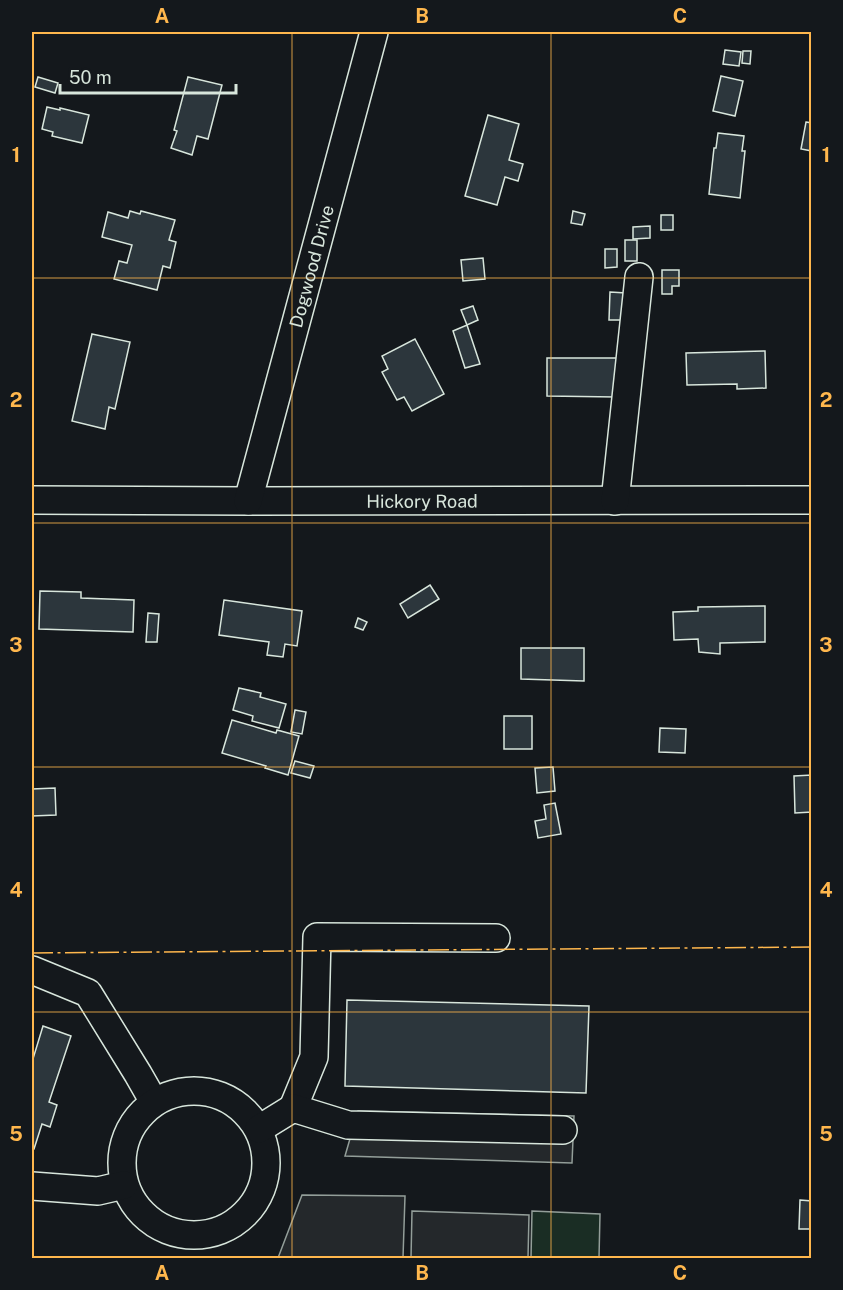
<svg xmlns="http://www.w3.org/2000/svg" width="843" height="1290" font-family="'Public Sans',sans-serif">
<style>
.garden{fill:#1a2d24;stroke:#939e99;stroke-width:1.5}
.parking{fill:#24282b;stroke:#939e99;stroke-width:1.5}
.building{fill:#2c363c;stroke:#d8e6dc;stroke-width:1.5}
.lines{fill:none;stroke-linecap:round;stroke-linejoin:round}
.minor-casing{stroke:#d8e6dc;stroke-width:30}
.minor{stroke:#14181c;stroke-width:27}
.power{stroke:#ffb74d;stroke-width:1.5;stroke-dasharray:21 4.5 3 4.5;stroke-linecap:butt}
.grid{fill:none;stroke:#ffb74d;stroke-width:1.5;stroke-opacity:0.55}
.labels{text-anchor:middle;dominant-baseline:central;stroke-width:4.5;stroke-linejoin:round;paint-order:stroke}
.street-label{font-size:18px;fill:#d8e6dc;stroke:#14181c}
.neatline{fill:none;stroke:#ffb74d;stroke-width:2}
.grid-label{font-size:20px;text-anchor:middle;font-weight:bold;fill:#ffb74d}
</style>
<rect width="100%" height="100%" fill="#14181c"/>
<polygon class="garden" points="532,1211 600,1214 599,1258 531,1258"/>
<g class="parking">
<polygon points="358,1111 574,1116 572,1163 345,1156"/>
<polygon points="302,1195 405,1196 403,1258 278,1258"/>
<polygon points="412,1211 529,1215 528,1258 411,1258"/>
</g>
<g class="building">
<polygon points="725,50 741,52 739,66 723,64"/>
<polygon points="743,51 751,51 750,64 742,63"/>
<polygon points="721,76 743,81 735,116 713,111"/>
<polygon points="38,77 58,83 55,93 35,87"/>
<polygon points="188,77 222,85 208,139 197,136 192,155 171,148 177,131 174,130"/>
<polygon points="47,107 60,110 60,108 89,115 82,143 52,136 53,132 42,129"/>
<polygon points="488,115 519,124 509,160 523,164 518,181 505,177 497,205 465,196"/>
<polygon points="806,122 812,123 812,151 801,149"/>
<polygon points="718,133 744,136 742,151 745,151 740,198 709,194 714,148 716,148"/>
<polygon points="130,211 140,214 141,211 175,220 169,240 176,242 170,268 163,266 157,290 114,279 119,261 127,263 132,245 102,237 108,212 128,218"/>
<polygon points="573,211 585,214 582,225 571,223"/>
<rect x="661" y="215" width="12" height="15"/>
<polygon points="650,226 650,238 633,239 633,227"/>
<rect x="625" y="240" width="12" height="21"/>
<polygon points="605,249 617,249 617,267 605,268"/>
<polygon points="483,258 485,279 463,281 461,260"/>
<polygon points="662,270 679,270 679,286 672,286 672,294 662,294"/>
<polygon points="610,292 626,293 625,320 609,320"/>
<polygon points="473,306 478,320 467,325 461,310"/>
<polygon points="467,325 480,364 465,368 453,331"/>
<polygon points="92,334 130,342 115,409 109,407 105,429 72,421"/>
<polygon points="415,339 444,394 412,411 404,397 397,400 382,372 388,369 382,356"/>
<polygon points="765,351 766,388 737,389 737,384 687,385 686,353"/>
<polygon points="547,358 617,358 616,397 547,396"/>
<polygon points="430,585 439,599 408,618 400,604"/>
<polygon points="40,591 81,592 81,598 134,600 133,632 39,629"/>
<polygon points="224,600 302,611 297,646 285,644 283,657 267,655 269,642 219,635"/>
<polygon points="765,606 765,642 720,643 720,654 699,652 698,639 674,640 673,612 698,611 698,607"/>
<polygon points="148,613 159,614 157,642 146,642"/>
<polygon points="358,618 367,622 363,630 355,627"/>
<polygon points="521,648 584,648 584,681 521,679"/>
<polygon points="239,688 261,693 260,697 286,704 279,728 252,721 253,716 233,710"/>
<polygon points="295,710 306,712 302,734 291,732"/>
<rect x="504" y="716" width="28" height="33"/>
<polygon points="232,720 276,733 277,730 299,736 288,775 265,768 266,766 222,753"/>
<polygon points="660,728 686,729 685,753 659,752"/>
<polygon points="295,761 314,766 310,778 291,773"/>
<polygon points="553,767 555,791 537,793 535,768"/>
<polygon points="812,775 812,812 795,813 794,776"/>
<polygon points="55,788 56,815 32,816 32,789"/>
<polygon points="555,803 561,834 538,838 535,821 546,819 544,805"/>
<polygon points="347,1000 589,1006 586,1093 345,1086"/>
<polygon points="43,1026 71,1036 49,1102 57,1105 50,1127 42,1124 34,1149 32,1149 32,1062"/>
<polygon points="800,1200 812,1201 812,1229 799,1229"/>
</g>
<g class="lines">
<defs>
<g id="minor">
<path id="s1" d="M 32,500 L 248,501 L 812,500"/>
<path id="s2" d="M 248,501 L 374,32"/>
<polyline points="615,501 639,277"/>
<polyline points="32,970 88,993 138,1074 154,1102"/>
<circle cx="194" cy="1163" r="72"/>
<polyline points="293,1108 314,1057 317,937 496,938"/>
<polyline points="259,1129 293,1108 348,1125 563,1130"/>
<polyline points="32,1186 98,1191 124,1185"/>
</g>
</defs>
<use href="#minor" class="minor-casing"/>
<use href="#minor" class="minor"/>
<polyline class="power" points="32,953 812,947"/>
</g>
<path class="grid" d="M 292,32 L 292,1258M 551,32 L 551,1258M 32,278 L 812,278M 32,523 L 812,523M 32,767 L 812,767M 32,1012 L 812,1012"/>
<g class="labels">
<g class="street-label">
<text stroke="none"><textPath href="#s2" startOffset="243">Dogwood Drive</textPath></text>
<text stroke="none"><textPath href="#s1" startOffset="390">Hickory Road</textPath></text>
</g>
</g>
<rect width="843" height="1290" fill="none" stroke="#14181c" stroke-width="66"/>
<path d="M60 84v9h176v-9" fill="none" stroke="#d8e6dc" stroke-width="3"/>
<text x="69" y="84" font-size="18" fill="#d8e6dc" stroke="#14181c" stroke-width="4.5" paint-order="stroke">50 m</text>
<rect x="33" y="33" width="777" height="1224" class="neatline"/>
<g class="grid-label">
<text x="162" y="23">A</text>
<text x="422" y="23">B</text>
<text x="680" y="23">C</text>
<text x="16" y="162">1</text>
<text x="826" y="162">1</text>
<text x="16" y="407">2</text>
<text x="826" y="407">2</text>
<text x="16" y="652">3</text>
<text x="826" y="652">3</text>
<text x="16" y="897">4</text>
<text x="826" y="897">4</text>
<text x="16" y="1141">5</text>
<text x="826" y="1141">5</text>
<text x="162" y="1280">A</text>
<text x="422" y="1280">B</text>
<text x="680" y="1280">C</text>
</g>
</svg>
